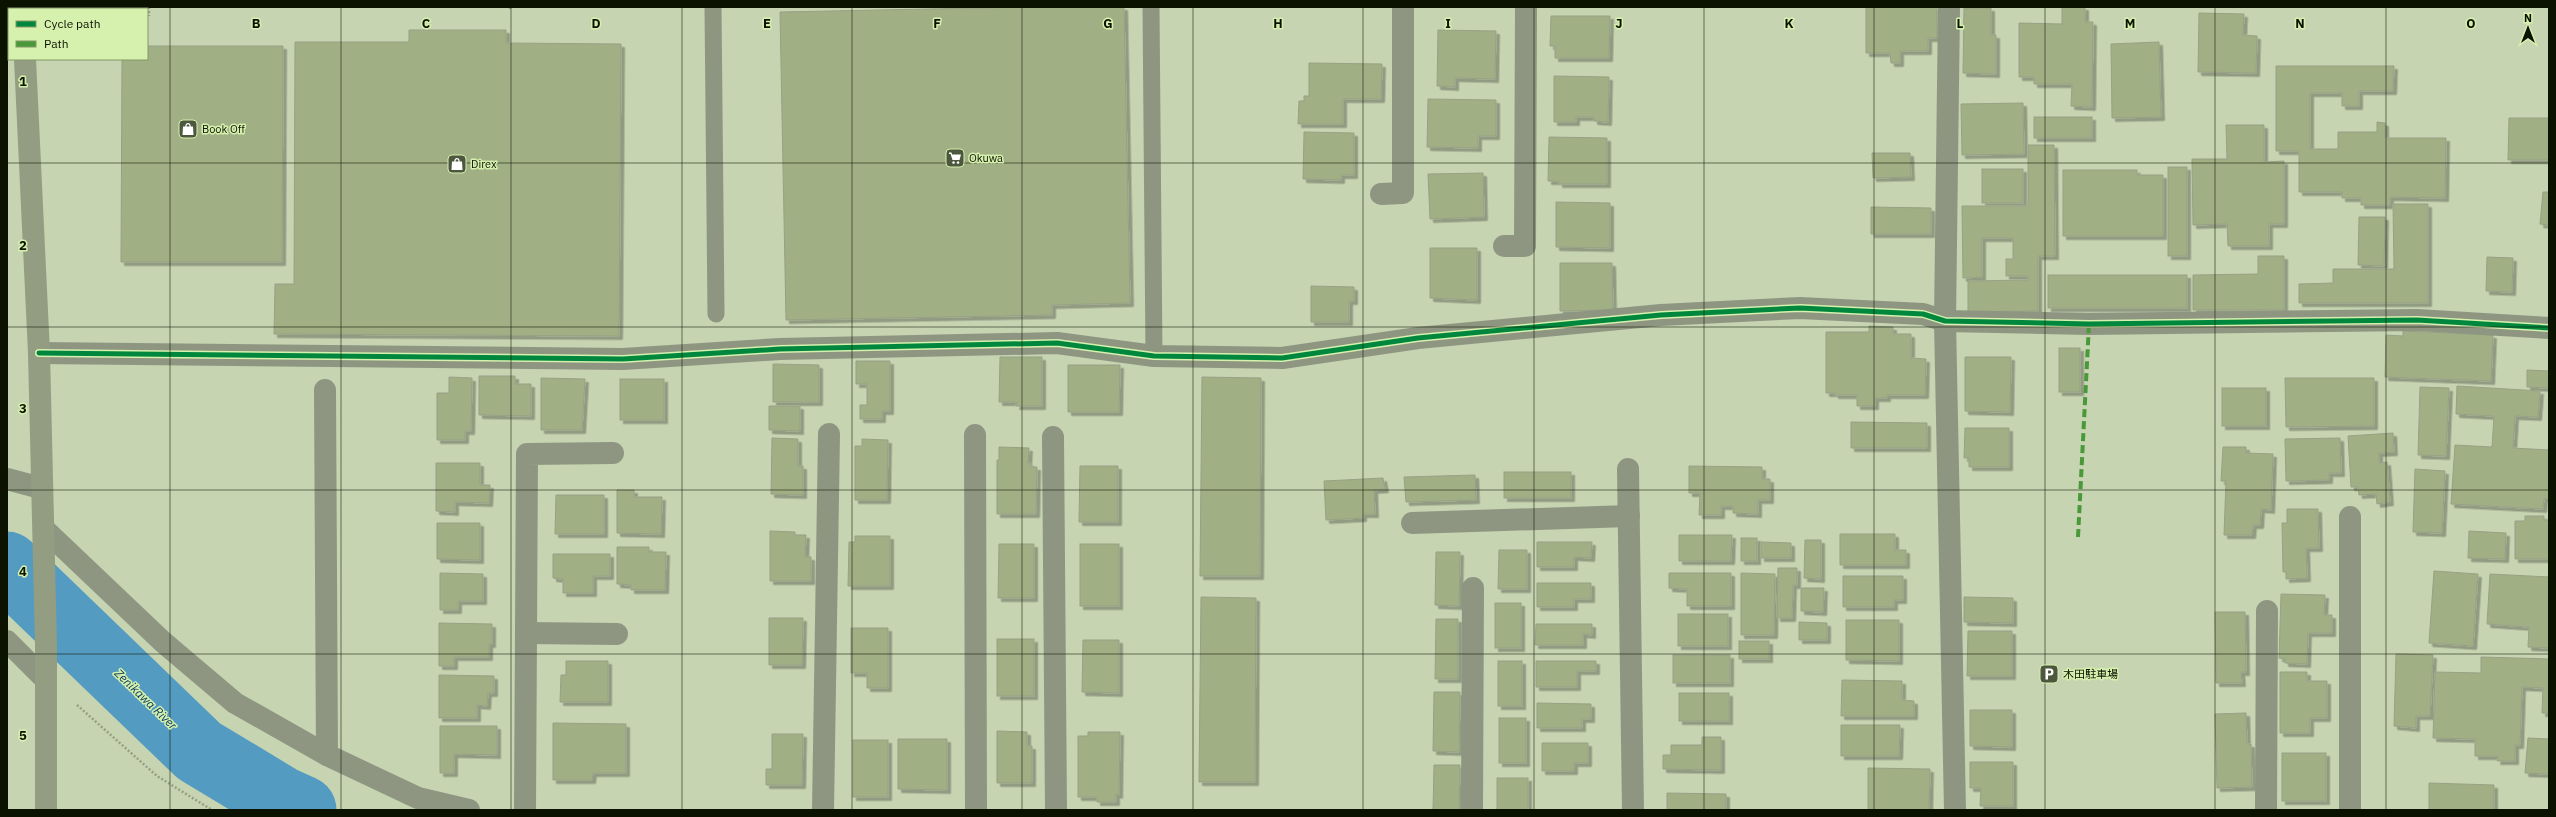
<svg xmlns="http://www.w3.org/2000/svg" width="2556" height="817" font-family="'IBM Plex Sans','Noto Sans JP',sans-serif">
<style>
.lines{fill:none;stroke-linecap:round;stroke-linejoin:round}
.stream{stroke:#549bc1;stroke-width:11}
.river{stroke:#549bc1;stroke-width:69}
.building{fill:#a0af84;stroke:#97a186;filter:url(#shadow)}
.path{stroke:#959e86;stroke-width:2.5;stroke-dasharray:2 2;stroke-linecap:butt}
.lane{stroke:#8e9681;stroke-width:17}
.street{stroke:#8e9681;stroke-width:22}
.secondary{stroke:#939d82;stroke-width:22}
.quiet{stroke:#499839;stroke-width:4;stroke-dasharray:8 4;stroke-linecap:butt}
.cycleway-casing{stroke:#d6f0ae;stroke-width:8}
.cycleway{stroke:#00873e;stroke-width:5}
.grid{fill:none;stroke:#0b1300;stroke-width:1;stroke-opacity:0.55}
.labels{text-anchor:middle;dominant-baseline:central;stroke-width:3;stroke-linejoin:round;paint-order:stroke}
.poi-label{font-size:11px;fill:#0b1300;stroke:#d6f0ae;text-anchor:start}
.water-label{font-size:12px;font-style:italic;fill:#073a5d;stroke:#d6f0ae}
.grid-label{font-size:13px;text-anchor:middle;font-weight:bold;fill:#0b1300;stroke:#d6f0ae;stroke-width:3;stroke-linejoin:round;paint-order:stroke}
</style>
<defs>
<filter id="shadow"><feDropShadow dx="3.5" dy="3.5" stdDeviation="0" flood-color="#0004"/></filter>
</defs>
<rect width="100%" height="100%" fill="#c6d4b1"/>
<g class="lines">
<polyline class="stream" points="66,596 70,625"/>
<polyline class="river" points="7,566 199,751 282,801 302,810"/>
</g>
<g class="building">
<polygon points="1028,7 1124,7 1130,303 1052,305 1052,315 786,320 780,12"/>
<polygon points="1866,7 1937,7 1937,38 1928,38 1928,51 1900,51 1900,63 1891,63 1890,53 1866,53"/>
<polygon points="2062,7 2085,7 2085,22 2093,22 2092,107 2071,106 2072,84 2034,84 2034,77 2019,77 2019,23 2062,24"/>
<polygon points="1964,8 1991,8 1991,35 1996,35 1996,74 1963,73"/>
<polygon points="2199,13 2244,14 2243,35 2257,36 2256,73 2198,72"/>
<polygon points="1551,16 1610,16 1609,58 1555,58 1555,46 1550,46"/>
<polygon points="409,30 506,30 506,43 621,44 619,336 274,334 275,284 294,284 295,42 409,42"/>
<polygon points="1438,30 1496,31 1495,79 1455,78 1455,87 1437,86"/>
<polygon points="2159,42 2161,117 2112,118 2111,44"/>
<polygon points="147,46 283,46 282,262 121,262 122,59 147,59"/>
<polygon points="1309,63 1382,64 1381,99 1343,99 1343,124 1298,124 1299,101 1304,101 1304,96 1309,96"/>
<polygon points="2276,66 2394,66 2393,91 2359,91 2359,106 2342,106 2342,93 2310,93 2310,149 2338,149 2338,132 2377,132 2377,122 2385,123 2385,138 2446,138 2445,198 2390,197 2390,205 2361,205 2361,198 2342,198 2342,192 2299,192 2299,151 2276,151"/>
<polygon points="1554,76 1609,77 1608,122 1594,121 1594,117 1576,117 1576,122 1554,122"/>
<polygon points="1428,99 1496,100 1496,136 1478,136 1478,148 1427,147"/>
<polygon points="2023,103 2024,154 1962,155 1961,104"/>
<rect x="2034" y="117" width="58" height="21"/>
<polygon points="2509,118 2549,118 2549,160 2508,160"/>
<polygon points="2226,125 2264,125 2264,162 2284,161 2284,224 2269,224 2269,246 2228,246 2227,224 2193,225 2192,159 2227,159"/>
<polygon points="1304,132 1354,133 1354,175 1341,175 1341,180 1303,179"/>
<polygon points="1549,137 1607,138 1607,184 1559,184 1559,181 1548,181"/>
<polygon points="2028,145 2054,145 2055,256 2038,256 2038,311 1968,312 1968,281 2028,280 2028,276 2006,276 2006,259 2013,259 2013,238 1982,238 1982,277 1963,278 1962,206 2028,206"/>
<polygon points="1872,153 1910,153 1911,177 1873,178"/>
<rect x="2168" y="167" width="19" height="89"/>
<rect x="1982" y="169" width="41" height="34"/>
<polygon points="2063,170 2137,170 2137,175 2163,175 2163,236 2063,236"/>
<polygon points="1483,173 1484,217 1430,219 1428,174"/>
<polygon points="2543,192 2549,192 2549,225 2540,224"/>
<polygon points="1556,202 1610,203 1610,248 1556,247"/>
<polygon points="2393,204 2428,204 2428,303 2299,303 2299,284 2333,283 2333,269 2394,269"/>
<polygon points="1871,207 1931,208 1931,234 1871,234"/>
<polygon points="2359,217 2385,217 2384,266 2358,265"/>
<polygon points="1430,248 1477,248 1477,300 1430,298"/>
<polygon points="2258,256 2284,256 2284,310 2193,310 2193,275 2258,274"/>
<polygon points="2487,257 2513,258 2512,292 2486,291"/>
<polygon points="1560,263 1612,263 1613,310 1560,311"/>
<rect x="2048" y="275" width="139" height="33"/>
<polygon points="1311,286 1354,287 1354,301 1349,301 1349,322 1311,322"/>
<polygon points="1869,326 1893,327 1893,334 1911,334 1911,358 1926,359 1925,395 1887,395 1887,398 1875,398 1875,406 1857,406 1857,395 1835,395 1835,393 1826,393 1826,332 1869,332"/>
<polygon points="2403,331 2493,335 2491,381 2385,377 2386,335 2403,336"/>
<rect x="2059" y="348" width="21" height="44"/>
<polygon points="1000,357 1042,357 1042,406 1016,406 1017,402 999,402"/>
<polygon points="1965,357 2011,357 2010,412 1965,411"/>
<polygon points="856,361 890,361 890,411 882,411 882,419 860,419 860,405 867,405 867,384 856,384"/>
<polygon points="773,364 819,365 819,402 773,402"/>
<polygon points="1068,365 1120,365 1119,412 1068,412"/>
<polygon points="2527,370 2549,371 2549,388 2527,387"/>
<polygon points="479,376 515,376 515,384 531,384 531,416 479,415"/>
<polygon points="449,377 472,378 471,431 465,431 465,440 437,440 437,393 449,393"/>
<polygon points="1202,377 1261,378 1260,576 1200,576"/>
<polygon points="541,378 585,379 582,430 541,430"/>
<polygon points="2285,378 2374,378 2374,426 2286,427"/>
<rect x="620" y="379" width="44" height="41"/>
<polygon points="2457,386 2540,391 2538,417 2515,416 2513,448 2549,450 2549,498 2544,498 2543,509 2451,504 2455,445 2492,447 2494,416 2456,414"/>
<polygon points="2420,387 2449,388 2446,456 2418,455"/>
<rect x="2222" y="388" width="44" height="38"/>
<polygon points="769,406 800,406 800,431 769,430"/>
<polygon points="1851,422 1927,423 1927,448 1851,448"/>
<polygon points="1965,428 2009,428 2009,467 1969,467 1969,458 1964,458"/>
<polygon points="2393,433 2394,452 2379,453 2379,463 2387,462 2390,502 2377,504 2376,494 2359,495 2358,487 2351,487 2348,436"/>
<polygon points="772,438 798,439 798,466 803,466 803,495 771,494"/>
<polygon points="2340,438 2341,473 2329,473 2329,480 2286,481 2285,439"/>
<polygon points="862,439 888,440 887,500 855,500 855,446 862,446"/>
<polygon points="999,447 1029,448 1028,463 1031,463 1031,467 1037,467 1036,514 997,514 997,460 999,460"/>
<polygon points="2223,447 2246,447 2246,453 2273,454 2271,510 2261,509 2260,525 2253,525 2252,535 2224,535 2226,481 2221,481"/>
<polygon points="436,463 480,463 480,485 490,485 489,503 455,502 455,512 436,511"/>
<polygon points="1080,466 1118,466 1118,522 1079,522"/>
<polygon points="1689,466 1762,467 1762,479 1770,479 1770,500 1758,500 1758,514 1733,513 1733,506 1721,506 1721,515 1699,515 1700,493 1689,493"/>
<polygon points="2415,469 2445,471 2442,533 2413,532"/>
<rect x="1504" y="472" width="67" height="26"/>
<polygon points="1475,475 1476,500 1406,502 1404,477"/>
<polygon points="1383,478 1385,489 1374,490 1375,514 1363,514 1363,518 1326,520 1324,481"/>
<polygon points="617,490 634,490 634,497 662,497 661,534 617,533"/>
<polygon points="556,495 604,495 604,534 555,534"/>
<polygon points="2287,509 2318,509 2319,548 2306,548 2307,578 2286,579 2286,572 2283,572 2282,523 2287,523"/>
<polygon points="2525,516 2544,516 2544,520 2549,520 2549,559 2515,559 2515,521 2525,521"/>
<polygon points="437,523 480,523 480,560 437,559"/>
<polygon points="770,531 795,532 795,535 806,535 805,557 811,557 811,581 770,581"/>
<polygon points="2469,531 2506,533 2505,559 2468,558"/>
<polygon points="1840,534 1895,534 1895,550 1906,550 1906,565 1840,565"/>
<polygon points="1679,535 1732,535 1731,561 1679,561"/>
<polygon points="855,536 890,536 890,586 848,586 849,542 855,542"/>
<rect x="1741" y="538" width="16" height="23"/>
<polygon points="1805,540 1821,540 1821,579 1804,578"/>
<polygon points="1537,542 1592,542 1591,558 1574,557 1574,567 1537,567"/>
<polygon points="1761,542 1791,543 1791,558 1761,558"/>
<polygon points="999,544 1034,544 1034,598 998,598"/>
<rect x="1080" y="544" width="39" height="62"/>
<polygon points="617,547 649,547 649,552 666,552 665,590 631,590 631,585 617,584"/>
<polygon points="1499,550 1527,550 1527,589 1498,589"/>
<polygon points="1436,552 1460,552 1459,606 1435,605"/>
<polygon points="553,554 610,554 610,576 593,576 593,593 563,593 563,579 553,578"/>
<polygon points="1778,568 1797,568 1797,585 1793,585 1792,618 1777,618"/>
<polygon points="2434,571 2478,574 2473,646 2429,643"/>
<polygon points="440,573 483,574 483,601 458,601 458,610 440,610"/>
<polygon points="1669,573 1731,573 1731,606 1687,606 1687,589 1669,588"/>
<polygon points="1741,573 1775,574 1774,635 1741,635"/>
<polygon points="2490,574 2549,577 2549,648 2528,647 2529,627 2487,624"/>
<polygon points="1843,576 1903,576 1903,600 1894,600 1894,607 1843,607"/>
<polygon points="1537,583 1591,583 1591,599 1574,599 1574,607 1537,607"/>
<polygon points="1801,588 1824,588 1823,612 1801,611"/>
<polygon points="2281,594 2325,595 2324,615 2332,615 2332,633 2308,633 2307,664 2285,663 2285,659 2279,658"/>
<polygon points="1201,597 1256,598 1255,782 1199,782"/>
<polygon points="1964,597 2013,598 2013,623 1964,622"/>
<rect x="1495" y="603" width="26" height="45"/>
<polygon points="2215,612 2245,612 2246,672 2241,672 2242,683 2216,683"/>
<rect x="1678" y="614" width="50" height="32"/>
<polygon points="769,618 803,618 802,665 769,665"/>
<polygon points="1436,619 1458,619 1458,679 1435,679"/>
<polygon points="1846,620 1899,620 1899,661 1846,660"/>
<polygon points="1799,622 1827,623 1827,640 1799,640"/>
<polygon points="439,623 492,624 492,644 489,644 489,657 454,657 454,666 439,666"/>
<polygon points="1536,624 1592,624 1592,635 1583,634 1583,645 1535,645"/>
<polygon points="851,628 888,628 888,688 867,688 867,673 851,673"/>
<polygon points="1968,631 2012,631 2012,676 1967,676"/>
<rect x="997" y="639" width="37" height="57"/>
<polygon points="1083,640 1119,640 1119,693 1082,692"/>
<rect x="1739" y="641" width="30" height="18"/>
<polygon points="2396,654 2433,655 2430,716 2416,716 2416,728 2394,726"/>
<rect x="1673" y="655" width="57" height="28"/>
<polygon points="2481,657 2549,659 2549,713 2542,713 2543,688 2522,687 2520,745 2515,745 2515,761 2497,761 2498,756 2475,756 2475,739 2433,738 2435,672 2481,673"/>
<polygon points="566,661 608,661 608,702 560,702 561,675 566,675"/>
<rect x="1498" y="661" width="24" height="45"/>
<polygon points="1536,661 1596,661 1596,671 1577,671 1577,687 1536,687"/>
<polygon points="2280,672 2307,672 2307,681 2327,681 2327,718 2310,718 2310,733 2280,733"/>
<polygon points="439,675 494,676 494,693 488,693 487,706 477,705 477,718 439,718"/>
<polygon points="1842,680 1902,681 1902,700 1914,701 1914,716 1841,716"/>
<polygon points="1434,692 1460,692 1459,752 1433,751"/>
<rect x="1679" y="693" width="50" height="28"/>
<polygon points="1537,703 1591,704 1591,719 1582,719 1582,728 1537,728"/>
<polygon points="1970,710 2012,710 2012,747 1970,746"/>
<polygon points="2246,713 2247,744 2251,744 2252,787 2217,788 2215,714"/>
<rect x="1499" y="718" width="27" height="45"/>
<polygon points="553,723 626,724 626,773 593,773 592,780 553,780"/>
<polygon points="1841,725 1900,725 1899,756 1841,756"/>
<polygon points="440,726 497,726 497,755 454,754 454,773 440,773"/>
<polygon points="997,731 1027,732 1027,746 1032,746 1032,783 997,783"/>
<polygon points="1088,732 1120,732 1119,795 1116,794 1116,802 1097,802 1097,797 1078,797 1078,736 1088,736"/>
<polygon points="772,734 803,734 802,785 766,785 766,769 772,769"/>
<polygon points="1702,737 1721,737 1721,770 1663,769 1663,755 1671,755 1671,745 1702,745"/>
<polygon points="2528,738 2549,739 2549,774 2525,773"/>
<polygon points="898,739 947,739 947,790 898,789"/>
<rect x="853" y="740" width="35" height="57"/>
<polygon points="1542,743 1588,743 1588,763 1574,763 1574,771 1542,771"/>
<rect x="2282" y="753" width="44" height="48"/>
<polygon points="1970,762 2013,762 2013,806 1980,806 1981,788 1970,788"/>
<polygon points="1434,765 1460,765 1459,810 1433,810"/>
<polygon points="1868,768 1930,769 1929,810 1868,810"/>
<rect x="1497" y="778" width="31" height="32"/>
<polygon points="2429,783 2494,785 2494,810 2429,810"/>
<polygon points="1667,793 1726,794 1726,810 1667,810"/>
</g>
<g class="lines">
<g class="path">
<polyline points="149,7 149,16"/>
<polyline points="510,7 510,11"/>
<polyline points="77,705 157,776 212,810"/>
</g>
<g class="lane">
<polyline points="713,7 716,314"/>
<polyline points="1151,7 1154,356"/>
</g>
<g class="street">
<polyline points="1949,7 1945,321 1955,810"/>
<polyline points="1381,194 1403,193 1403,7"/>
<polyline points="1504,246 1525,246 1526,7"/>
<polyline points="39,353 623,359 780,349 1057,343 1154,356 1282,358 1418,338 1661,315 1800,308 1923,314 1945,321 2089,324 2417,320 2549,328"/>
<polyline points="325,390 327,755"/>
<polyline points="975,435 976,810"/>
<polyline points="1053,437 1056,810"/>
<polyline points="1628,469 1633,810"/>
<polyline points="7,479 41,488"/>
<polyline points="2350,517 2350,810"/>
<polyline points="1412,523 1629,516"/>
<polyline points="44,529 163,642 235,703 327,755 418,798 469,810"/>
<polyline points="526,633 617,634"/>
<polyline points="7,641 46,680"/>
<polyline points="525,810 527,454 613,453"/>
<polyline points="823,810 829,434"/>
<polyline points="1472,810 1473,588"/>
<polyline points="2266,810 2267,611"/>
</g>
<g class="secondary">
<polyline points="22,7 22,9"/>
<polyline points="25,59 39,353 46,645 46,810"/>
</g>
<polyline class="quiet" points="2078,537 2089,324"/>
<defs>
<polyline id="cycleway" points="39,353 623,359 780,349 1057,343 1154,356 1282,358 1418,338 1661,315 1800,308 1923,314 1945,321 2089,324 2417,320 2549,328"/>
</defs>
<use href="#cycleway" class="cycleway-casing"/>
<use href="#cycleway" class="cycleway"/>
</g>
<path class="grid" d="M 170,7 L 170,810M 341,7 L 341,810M 511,7 L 511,810M 682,7 L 682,810M 852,7 L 852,810M 1022,7 L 1022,810M 1193,7 L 1193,810M 1363,7 L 1363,810M 1534,7 L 1534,810M 1704,7 L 1704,810M 1874,7 L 1874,810M 2045,7 L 2045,810M 2215,7 L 2215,810M 2386,7 L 2386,810M 7,163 L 2549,163M 7,327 L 2549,327M 7,490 L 2549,490M 7,654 L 2549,654"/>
<defs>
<symbol id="shop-square" viewBox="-11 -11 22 22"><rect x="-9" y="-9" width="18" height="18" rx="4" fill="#4c573e" stroke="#d6f0ae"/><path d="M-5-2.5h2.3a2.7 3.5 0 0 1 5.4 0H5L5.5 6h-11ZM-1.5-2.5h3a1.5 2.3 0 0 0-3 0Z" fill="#fff"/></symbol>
<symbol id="supermarket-square" viewBox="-11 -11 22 22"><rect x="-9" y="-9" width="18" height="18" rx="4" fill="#4c573e" stroke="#d6f0ae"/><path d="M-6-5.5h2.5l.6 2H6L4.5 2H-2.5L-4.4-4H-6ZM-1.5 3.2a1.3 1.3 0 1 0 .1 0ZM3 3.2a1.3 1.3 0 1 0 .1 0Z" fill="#fff"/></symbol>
<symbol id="parking-square" viewBox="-11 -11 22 22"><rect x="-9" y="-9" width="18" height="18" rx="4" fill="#4c573e" stroke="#d6f0ae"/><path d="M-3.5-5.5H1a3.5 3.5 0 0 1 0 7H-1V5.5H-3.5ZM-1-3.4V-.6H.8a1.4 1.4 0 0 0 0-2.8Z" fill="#fff"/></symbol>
</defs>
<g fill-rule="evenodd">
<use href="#shop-square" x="177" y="118" width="22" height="22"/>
<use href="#supermarket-square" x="944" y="147" width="22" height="22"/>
<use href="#shop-square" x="446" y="153" width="22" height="22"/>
<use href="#parking-square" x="2038" y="663" width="22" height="22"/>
</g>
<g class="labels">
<g class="poi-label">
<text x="202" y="129">Book Off</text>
<text x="969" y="158">Okuwa</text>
<text x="471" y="164">Direx</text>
<text x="2063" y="674">木田駐車場</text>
</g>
<g class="water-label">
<text transform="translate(146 699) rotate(44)">Zenikawa River</text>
</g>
</g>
<g class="grid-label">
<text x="256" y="28">B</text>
<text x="426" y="28">C</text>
<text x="596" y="28">D</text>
<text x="767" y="28">E</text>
<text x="937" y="28">F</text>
<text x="1108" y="28">G</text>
<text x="1278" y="28">H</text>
<text x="1448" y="28">I</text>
<text x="1619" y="28">J</text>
<text x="1789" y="28">K</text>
<text x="1960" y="28">L</text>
<text x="2130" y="28">M</text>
<text x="2300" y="28">N</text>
<text x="2471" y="28">O</text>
<text x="23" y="86">1</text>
<text x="23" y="250">2</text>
<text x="23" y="413">3</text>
<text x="23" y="576">4</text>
<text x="23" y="740">5</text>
</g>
<rect width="2556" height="817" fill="none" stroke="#0b1300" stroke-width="16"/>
<rect x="8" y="8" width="140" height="52" fill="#d6f0ae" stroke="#859868"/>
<rect x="16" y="21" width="20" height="6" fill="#00873e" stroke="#859868"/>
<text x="44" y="28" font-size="12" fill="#0b1300">Cycle path</text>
<rect x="16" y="41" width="20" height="6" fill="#499839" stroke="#859868"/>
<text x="44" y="48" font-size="12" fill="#0b1300">Path</text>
<g transform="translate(2528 28)" stroke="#d6f0ae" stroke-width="3" paint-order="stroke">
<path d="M0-3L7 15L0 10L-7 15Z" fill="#0b1300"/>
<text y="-6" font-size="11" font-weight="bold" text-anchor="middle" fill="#0b1300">N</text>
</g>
</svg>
